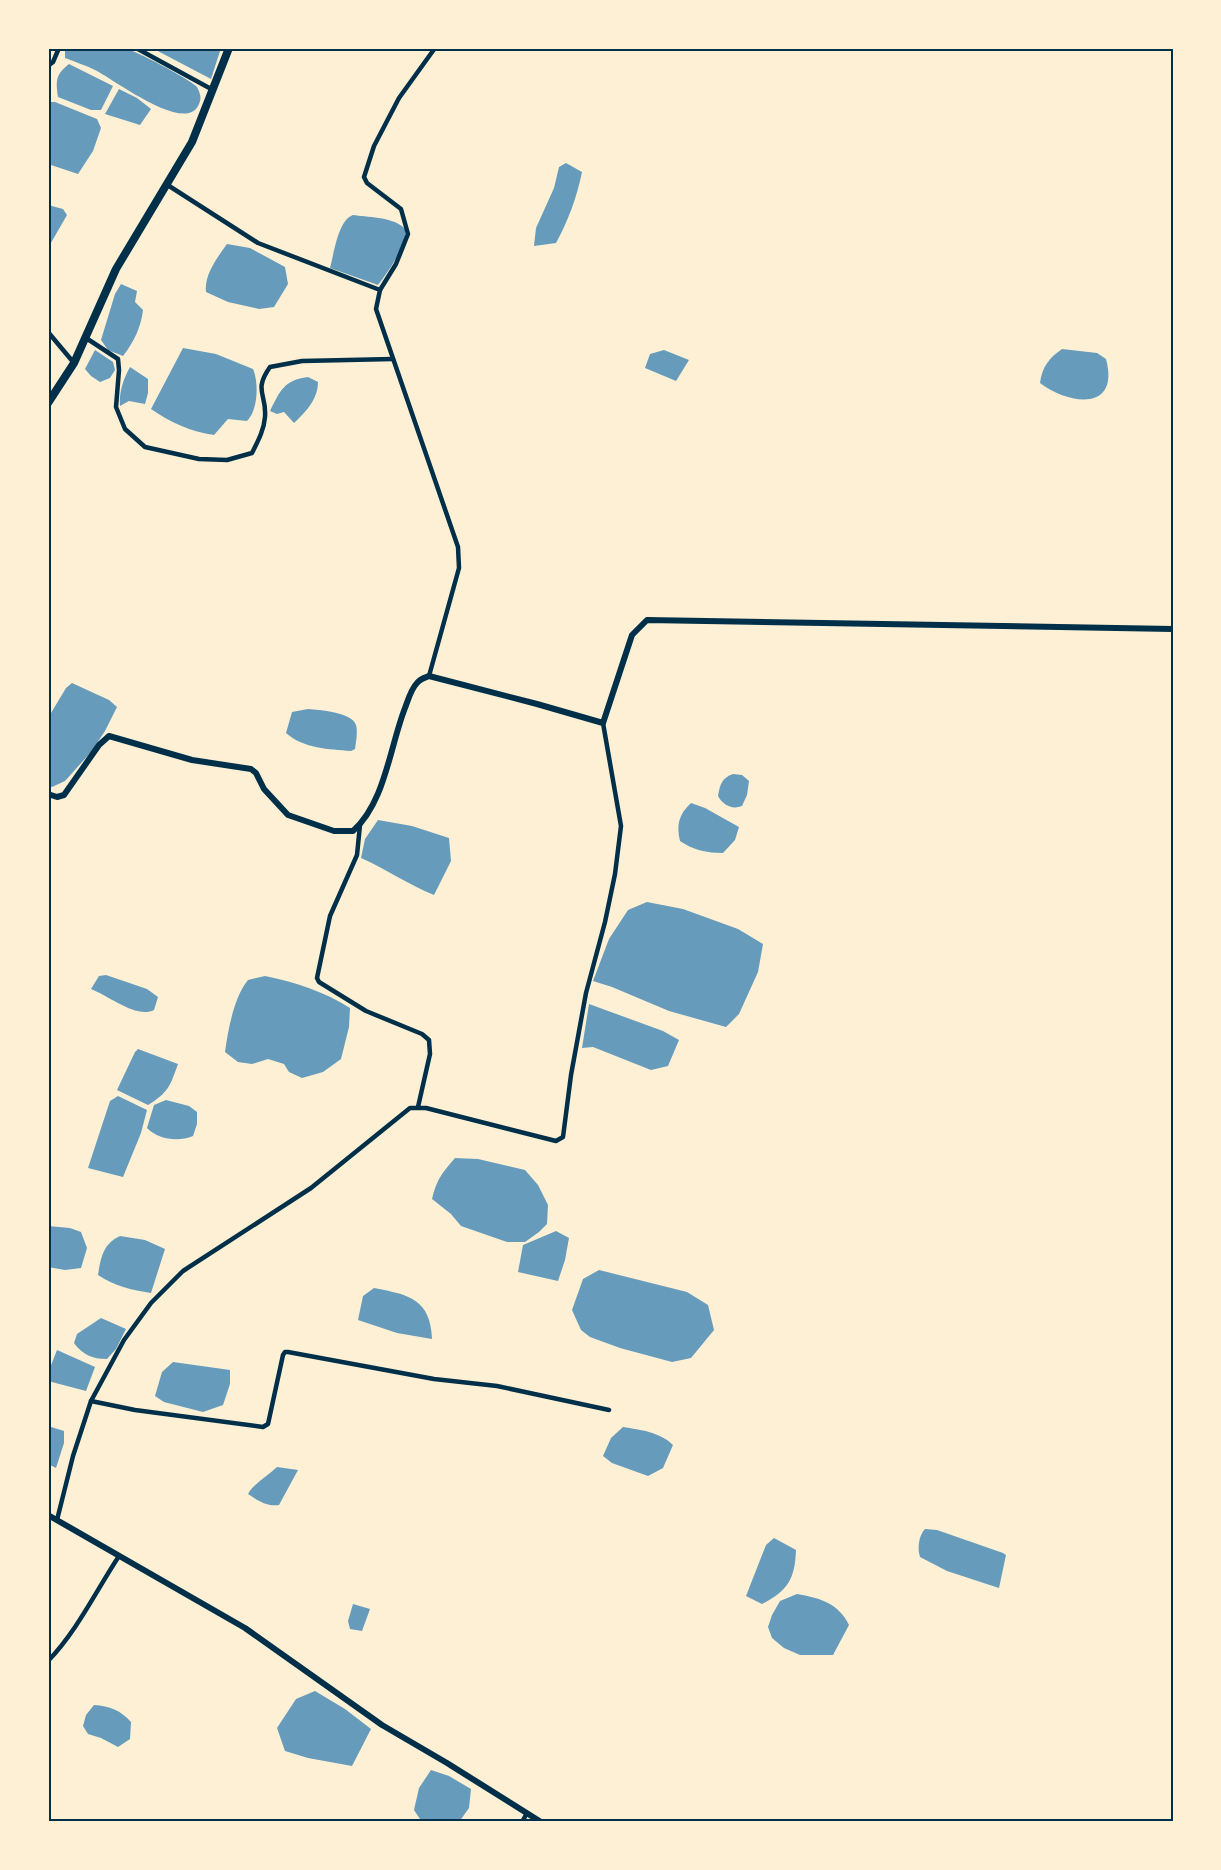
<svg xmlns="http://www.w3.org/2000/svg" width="1221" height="1870" font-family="'IBM Plex Sans',sans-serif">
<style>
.water{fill:#669bbc}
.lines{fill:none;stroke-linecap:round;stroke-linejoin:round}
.minor{stroke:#003049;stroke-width:4.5}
.tertiary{stroke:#003049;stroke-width:6}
.trunk{stroke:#003049;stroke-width:8}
.neatline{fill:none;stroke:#003049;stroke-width:2}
</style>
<rect width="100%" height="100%" fill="#fdf0d5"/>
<g class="water">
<path d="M 65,48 C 82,48 108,45 124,48 C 133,49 193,81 197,87 C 200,93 202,98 199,104 C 187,136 112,78 95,70 C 85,65 75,62 65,58 Z"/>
<polygon points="152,48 221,48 211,79"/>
<path d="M 69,64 L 113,86 L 101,110 L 91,110 L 58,97 C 56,81 55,75 69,64 Z"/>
<polygon points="119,89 137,98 151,109 140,125 105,114"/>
<polygon points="48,102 55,102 97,119 101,128 93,151 78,174 48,164"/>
<path d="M 566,163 L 582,172 C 577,197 568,221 556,243 L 534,246 L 536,228 L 554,188 L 559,167 Z"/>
<polygon points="48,205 63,209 67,215 48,248"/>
<path d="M 353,215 C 366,217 392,217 403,227 C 414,237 385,276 378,285 L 330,268 C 334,254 338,220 353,215 Z"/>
<path d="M 227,244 L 250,248 L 285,267 L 288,284 L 274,307 L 259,309 L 228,302 L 206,292 C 204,275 217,258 227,244 Z"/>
<path d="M 121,284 L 137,291 L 135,302 L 143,310 C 141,327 134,342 123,356 L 108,350 L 101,340 L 115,294 Z"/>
<path d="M 183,348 L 216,354 L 253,369 C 259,383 258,410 247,421 L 228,419 L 214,435 C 191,432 170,422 151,409 Z"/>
<path d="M 1062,349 L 1097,353 L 1106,359 C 1120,412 1069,405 1040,383 C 1042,367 1049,358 1062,349 Z"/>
<polygon points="95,350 113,362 115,370 110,378 100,382 91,376 85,369"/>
<polygon points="664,350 689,360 676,381 645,368 650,354"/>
<path d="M 130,367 L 148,379 L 148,393 L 145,404 L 129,401 L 120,406 C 119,392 123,380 130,367 Z"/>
<path d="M 308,377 L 318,382 C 318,399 306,412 294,423 L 284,412 L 277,414 L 270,411 C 280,391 284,380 308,377 Z"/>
<polygon points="72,683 109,700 117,707 105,731 91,752 65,781 52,787 48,786 48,718 66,688"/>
<path d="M 308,709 C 319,710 352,712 356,725 C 358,732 356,742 355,749 L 351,751 C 329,749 304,749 286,733 L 292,712 Z"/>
<path d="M 733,774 L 742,775 L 749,781 L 747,795 L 742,806 C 732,810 723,805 718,796 C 720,784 722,778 733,774 Z"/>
<path d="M 691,803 L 705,808 L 739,827 L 735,840 L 723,853 C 707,853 693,850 680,841 C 676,825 679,814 691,803 Z"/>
<path d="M 378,820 L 412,826 L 449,838 L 451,861 L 434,895 C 409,885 386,869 361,858 L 365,839 Z"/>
<polygon points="647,902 683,909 738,929 763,944 758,972 739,1014 726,1027 669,1011 612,987 593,981 609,939 628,910"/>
<path d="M 106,975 L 147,989 L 158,997 L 154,1010 C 137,1019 109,996 91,989 L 99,976 Z"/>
<path d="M 265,976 C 295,982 325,992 350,1008 L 349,1027 L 341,1059 L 323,1072 L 302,1078 L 289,1072 L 284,1064 L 268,1059 L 252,1064 L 238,1062 L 225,1052 C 228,1030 234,997 248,980 Z"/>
<polygon points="589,1004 663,1031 679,1040 668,1066 651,1070 593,1047 582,1048"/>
<path d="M 138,1049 L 178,1064 C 170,1086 169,1092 148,1105 L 117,1090 L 135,1052 Z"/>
<polygon points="118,1096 147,1110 141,1133 123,1177 88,1168 110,1101"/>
<path d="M 166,1100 L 189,1106 L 197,1112 L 197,1124 L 193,1136 C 178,1142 159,1140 147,1128 L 154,1105 Z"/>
<path d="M 455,1158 L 478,1159 L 525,1170 L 538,1185 L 548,1205 L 547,1224 L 539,1232 L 525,1242 L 507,1242 L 461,1226 L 451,1214 L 432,1199 C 437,1179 442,1173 455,1158 Z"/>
<polygon points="48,1226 70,1228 81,1232 87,1248 81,1268 65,1270 48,1267"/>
<polygon points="556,1231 569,1238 565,1260 558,1281 518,1272 523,1245"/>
<path d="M 120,1236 L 145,1240 L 165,1249 L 151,1293 C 132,1290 114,1286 98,1275 C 101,1257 103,1244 120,1236 Z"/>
<polygon points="599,1270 687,1292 708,1305 714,1330 691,1358 672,1362 620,1348 590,1337 581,1330 572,1310 583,1279"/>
<path d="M 374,1288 C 410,1295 430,1299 432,1339 L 397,1333 L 358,1320 L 363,1296 Z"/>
<path d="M 101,1318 L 126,1329 L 116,1349 L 107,1359 C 92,1359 83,1355 74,1343 L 77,1334 Z"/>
<polygon points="57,1350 95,1367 86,1391 48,1381 48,1373"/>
<polygon points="173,1362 230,1370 230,1384 223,1405 203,1412 164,1402 155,1396 162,1372"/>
<polygon points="48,1426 64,1431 64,1443 56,1468 48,1464"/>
<path d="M 623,1427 C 641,1430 660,1432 673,1445 L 663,1468 L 648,1476 L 612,1463 L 603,1456 L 611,1438 Z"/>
<path d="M 277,1467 L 298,1470 L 279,1505 C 267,1507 257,1500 248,1494 C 254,1483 268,1476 277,1467 Z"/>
<path d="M 925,1529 L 937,1530 L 1003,1553 L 1006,1555 L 999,1588 L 947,1571 L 920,1557 C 917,1548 919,1535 925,1529 Z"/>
<path d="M 774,1538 L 796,1550 C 795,1578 788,1591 762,1604 L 746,1596 L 766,1545 Z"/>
<path d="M 797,1594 C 820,1598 838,1603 849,1625 L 833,1655 L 800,1655 L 784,1648 L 772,1638 L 768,1627 L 772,1615 L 780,1601 Z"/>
<polygon points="353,1604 370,1609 362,1631 350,1629 348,1621"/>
<polygon points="315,1691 345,1709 371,1729 352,1766 308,1758 285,1751 277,1728 296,1699"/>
<path d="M 94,1705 C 110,1706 120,1710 131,1722 L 130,1739 L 118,1747 L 101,1738 L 88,1734 L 83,1726 L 86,1715 Z"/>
<polygon points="431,1770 449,1776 471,1789 469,1808 459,1822 422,1822 414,1810 419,1788"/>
</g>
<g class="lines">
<g class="minor">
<polyline points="136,48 213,90"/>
<polyline points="48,66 53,62 59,48"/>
<polyline points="166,184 258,243 380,290 376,309 458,547 459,568 429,676"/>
<polyline points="380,290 396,264 408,234 401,209 367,183 364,177 374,146 399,98 435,48"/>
<polyline points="48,332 74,363"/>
<path d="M 86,338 L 118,359 L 119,370 L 116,407 L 125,429 L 145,447 L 199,459 L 227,460 L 252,453 C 258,441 264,430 265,417 C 267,394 253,391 270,367 L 302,361 L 393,359"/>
<polyline points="360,825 357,855 330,916 317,978 319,982 366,1011 422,1034 429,1040 430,1054 418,1107"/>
<polyline points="91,1401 135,1410 263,1427 268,1424 283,1355 285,1352 288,1352 434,1379 497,1386 609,1410"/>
<polyline points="57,1520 73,1456 91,1401 124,1340 151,1303 183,1271 311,1188 410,1108 426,1108 556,1141 563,1137 571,1075 586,993 605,922 615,874 621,826 603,723"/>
<path d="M 48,1661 C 77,1631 96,1591 119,1556"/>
<polyline points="522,1822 527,1813"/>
</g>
<g class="tertiary">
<path d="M 48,794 L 57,797 L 64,795 L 99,745 L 109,736 L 192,760 L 251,769 L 256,773 L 264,789 L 288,815 L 334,831 L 353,831 C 385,803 390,746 405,708 C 408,700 411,689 417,683 C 420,679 424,678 429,676 L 537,704 L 603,723 L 632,635 L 647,620 L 1173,629"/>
<polyline points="48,1515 245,1628 382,1725 447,1763 541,1822"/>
</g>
<polyline class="trunk" points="48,403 74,363 116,269 192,142 229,48"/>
</g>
<rect width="1221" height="1870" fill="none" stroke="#fdf0d5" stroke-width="99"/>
<rect x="50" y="50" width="1122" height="1770" class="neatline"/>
</svg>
